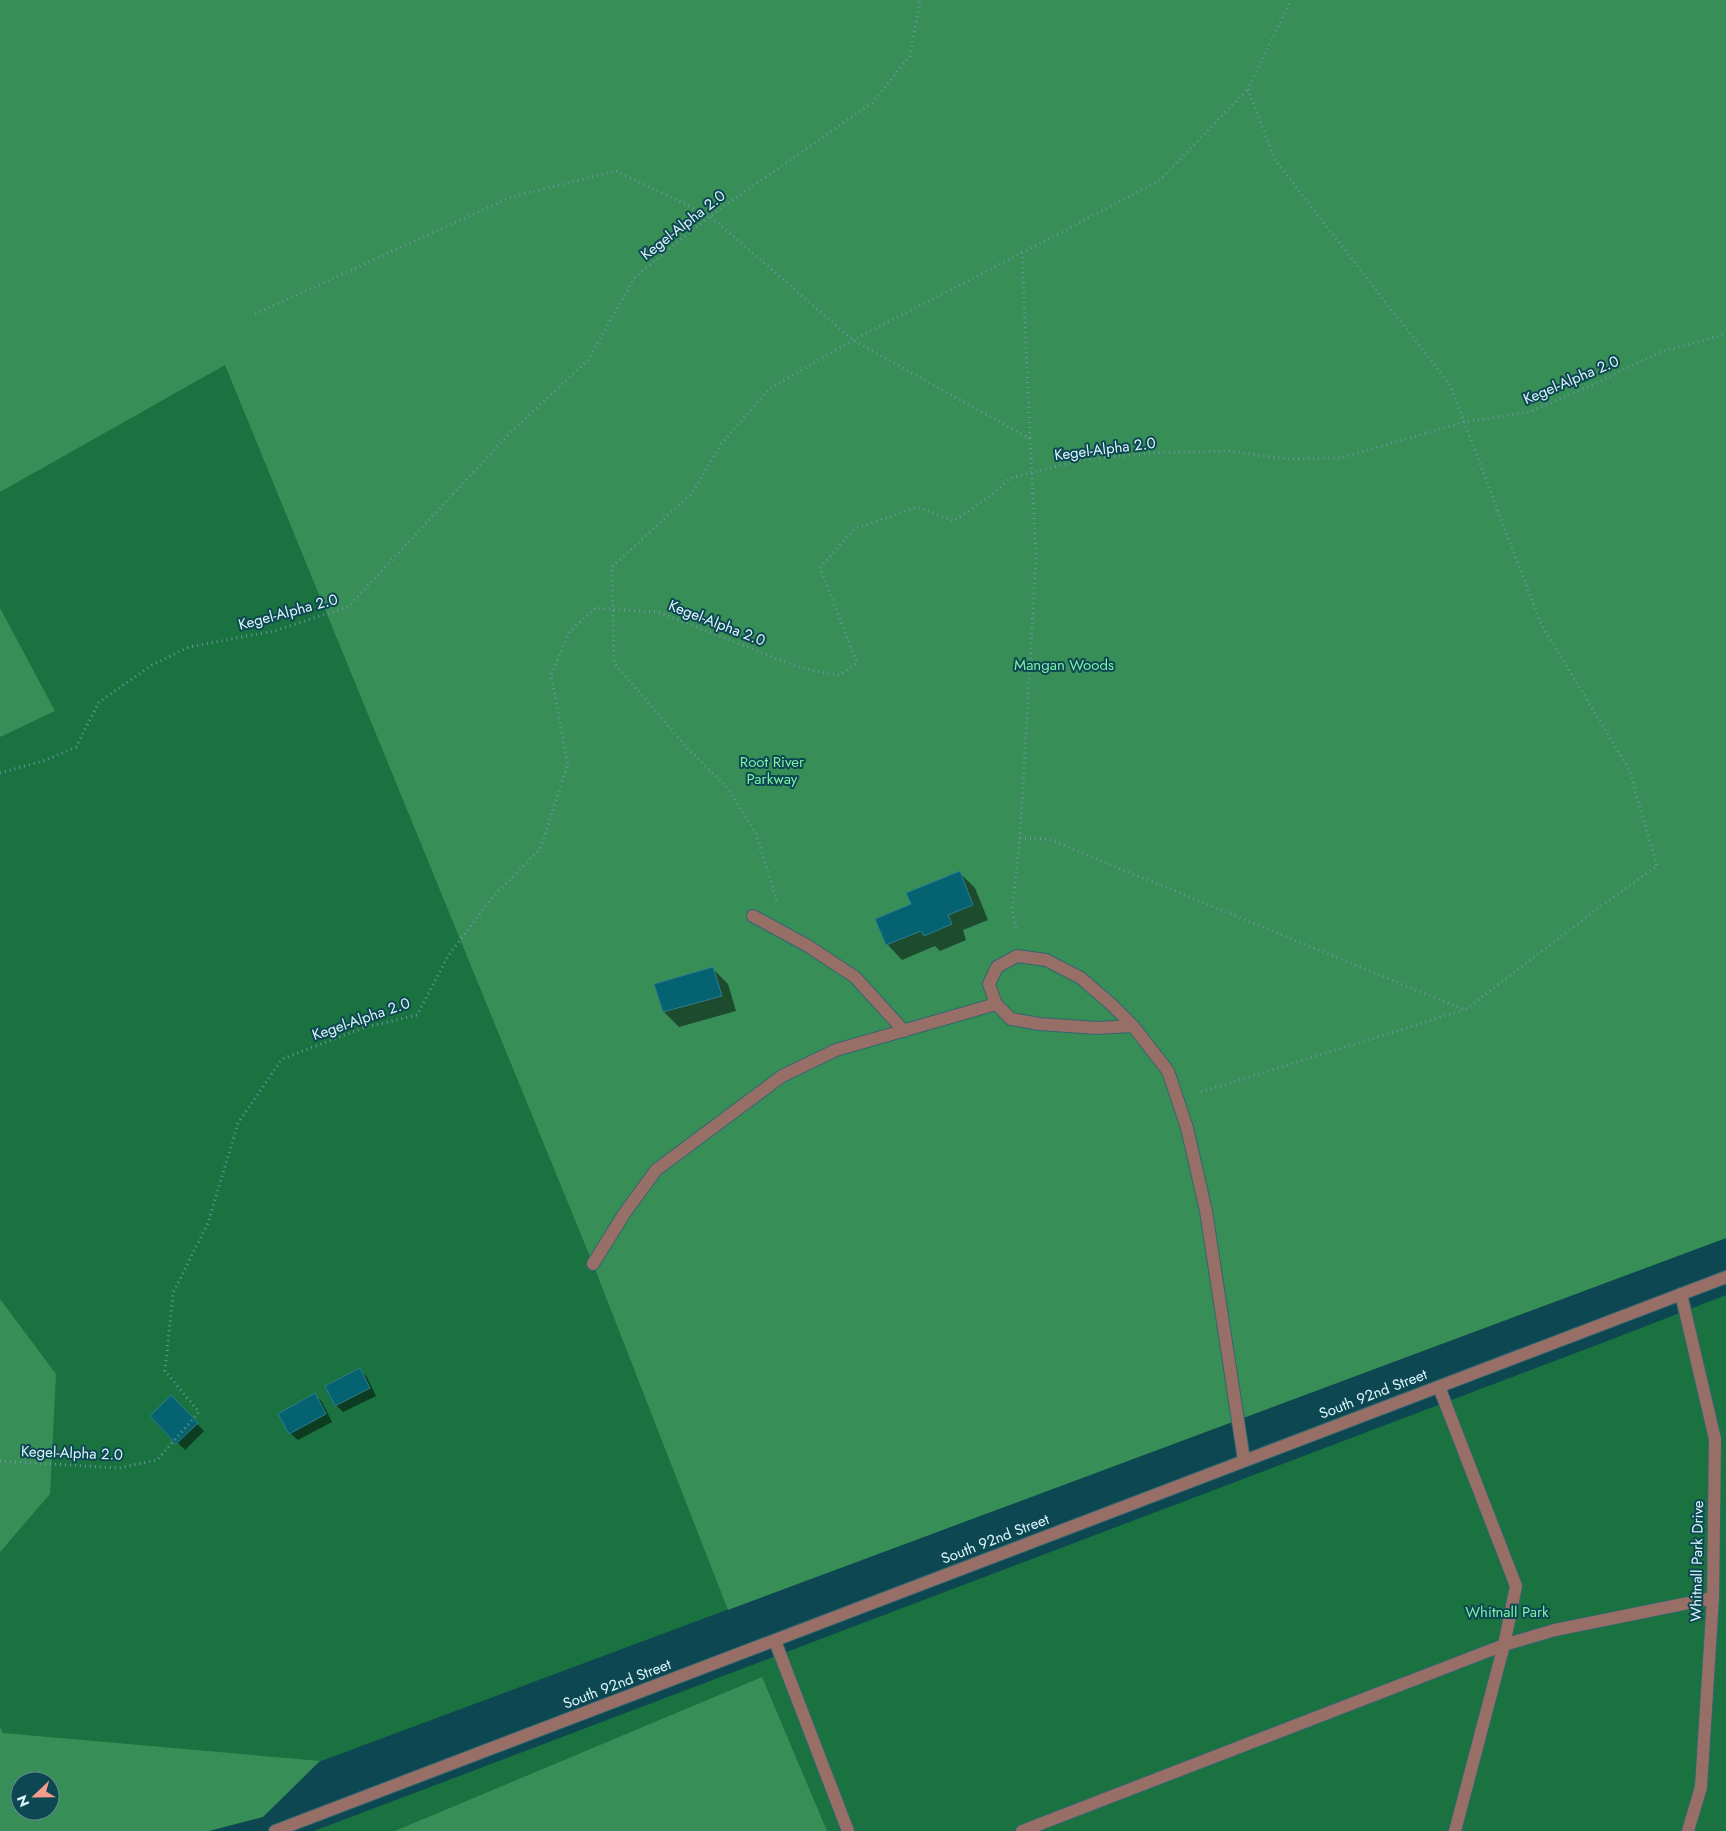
<svg xmlns="http://www.w3.org/2000/svg" width="1726" height="1831" font-family="Jost,sans-serif">
<style>
.green{fill:#19723f;fill-rule:evenodd}
.forest{fill:#388e57;fill-rule:evenodd}
.shadow{fill:#0007}
.building{fill:#056271;stroke:#2f7d8d}
.lines{fill:none;stroke-linecap:round;stroke-linejoin:round}
.minor-casing{stroke:#326671;stroke-width:14}
.path{stroke:#69959e;stroke-width:3;stroke-dasharray:1 4;stroke-linecap:butt}
.minor{stroke:#986f66;stroke-width:12}
.labels{text-anchor:middle;dominant-baseline:central;stroke-width:4;stroke-linejoin:round;paint-order:stroke}
.street-label{font-size:15px;fill:#dbf6fc;stroke:#0d4752}
.park-label{font-size:15px;fill:#7ff0a4;stroke:#0d4752}
</style>
<rect width="100%" height="100%" fill="#0d4752"/>
<g class="green">
<path d="M 0,0 L 1726,0 L 1726,1238 L 133,1831 L 0,1831 ZM 20,1781 L 50,1781 L 50,1811 L 20,1811 Z"/>
<polygon points="1726,1295 1726,1831 314,1831 1610,1340"/>
</g>
<g class="forest">
<polygon points="0,0 1726,0 1726,1238 728,1610 593,1264 225,365 0,492"/>
<polygon points="0,608 55,711 0,737"/>
<polygon points="0,1299 56,1374 50,1494 0,1552"/>
<polygon points="762,1677 827,1831 395,1831"/>
<path d="M 0,1727 L 3,1733 L 320,1761 L 263,1817 L 209,1831 L 0,1831 ZM 20,1781 L 50,1781 L 50,1811 L 20,1811 Z"/>
</g>
<g class="shadow">
<polygon points="960,873 975,888 988,920 963,930 966,940 940,951 935,946 902,960 887,944 912,905"/>
<polygon points="713,969 728,984 736,1011 679,1027 664,1012"/>
<polygon points="359,1369 367,1377 376,1396 343,1412 336,1405"/>
<polygon points="315,1395 322,1402 332,1422 298,1440 290,1433"/>
<polygon points="171,1397 204,1431 185,1450 151,1416"/>
</g>
<g class="building">
<polygon points="960,871 973,905 948,915 952,924 924,936 921,931 886,945 875,919 911,904 906,893"/>
<polygon points="713,967 722,996 663,1012 654,984"/>
<polygon points="360,1368 370,1388 335,1406 325,1386"/>
<polygon points="315,1393 326,1414 289,1434 278,1414"/>
<polygon points="171,1395 198,1423 176,1444 150,1416"/>
</g>
<g class="lines">
<defs>
<g id="minor">
<polyline points="753,916 808,946 855,977 904,1031"/>
<polyline points="1133,1026 1096,1028 1040,1024 1011,1019 996,1004 989,984 997,967 1017,956 1046,960 1081,978 1112,1005 1133,1026 1168,1071 1187,1128 1206,1211 1244,1460"/>
<polyline points="593,1264 624,1214 656,1170 782,1076 836,1050 996,1004"/>
<polyline points="1681,1294 1715,1439 1713,1598 1701,1787 1688,1831"/>
<polyline points="1439,1387 1516,1586 1504,1645 1455,1831"/>
<polyline points="775,1641 848,1831"/>
<polyline points="275,1831 1726,1277"/>
<polyline points="1022,1831 1504,1645 1555,1630 1713,1598"/>
</g>
</defs>
<use href="#minor" class="minor-casing"/>
<g class="path">
<polyline points="255,314 511,197 616,171 710,216 853,340 1030,439 1036,557 1020,838 1012,910 1017,931"/>
<polyline points="1030,438 1022,253 1160,180 1248,89"/>
<polyline points="0,773 46,760 76,747 99,702 152,665 189,647 274,631 348,607 510,433 588,360 635,277 710,216 872,103 910,56 920,0"/>
<polyline points="1020,838 1048,839 1465,1010 1601,906 1657,866 1629,769 1541,624 1450,385 1275,160 1248,89 1291,0"/>
<polyline points="777,901 756,834 726,786 688,749 614,663 612,567 692,493 721,444 769,389 853,340 1022,253"/>
<polyline points="1201,1092 1464,1010"/>
<polyline points="0,1461 119,1468 157,1460 199,1412 165,1371 173,1293 208,1223 238,1123 282,1059 363,1028 417,1015 448,956 491,899 540,849 568,764 551,675 570,631 596,608 658,612 801,668 839,675 857,663 820,568 854,529 918,507 954,521 993,494 1010,478 1082,460 1152,453 1228,451 1286,459 1341,458 1464,422 1529,412 1592,385 1660,352 1726,334"/>
</g>
<use href="#minor" class="minor"/>
</g>
<g class="labels">
<g class="street-label">
<text transform="translate(683 225) rotate(-38)">Kegel-Alpha 2.0</text>
<text transform="translate(1571 380) rotate(-23)">Kegel-Alpha 2.0</text>
<text transform="translate(1105 449) rotate(-7)">Kegel-Alpha 2.0</text>
<text transform="translate(288 612) rotate(-15)">Kegel-Alpha 2.0</text>
<text transform="translate(717 623) rotate(21)">Kegel-Alpha 2.0</text>
<text transform="translate(361 1019) rotate(-19)">Kegel-Alpha 2.0</text>
<text transform="translate(1373 1394) rotate(-21)">South 92nd Street</text>
<text transform="translate(72 1453) rotate(2)">Kegel-Alpha 2.0</text>
<text transform="translate(995 1539) rotate(-21)">South 92nd Street</text>
<text transform="translate(1697 1561) rotate(-89)">Whitnall Park Drive</text>
<text transform="translate(617 1684) rotate(-21)">South 92nd Street</text>
</g>
<g class="park-label">
<text x="1064" y="665">Mangan Woods</text>
<text x="772" y="762">Root River<tspan x="772" dy="17">Parkway</tspan></text>
<text x="1507" y="1612">Whitnall Park</text>
</g>
</g>
<g transform="translate(35 1796) rotate(248)"><circle r="24" fill="#0d4752" stroke="#5f8d96"/>
<path d="M0-4L9 19L0 12L-9 19Z" fill="#f49d8b"/>
<text y="-8" font-size="14" font-weight="bold" text-anchor="middle" fill="#dbf6fc">N</text>
</g>
</svg>
